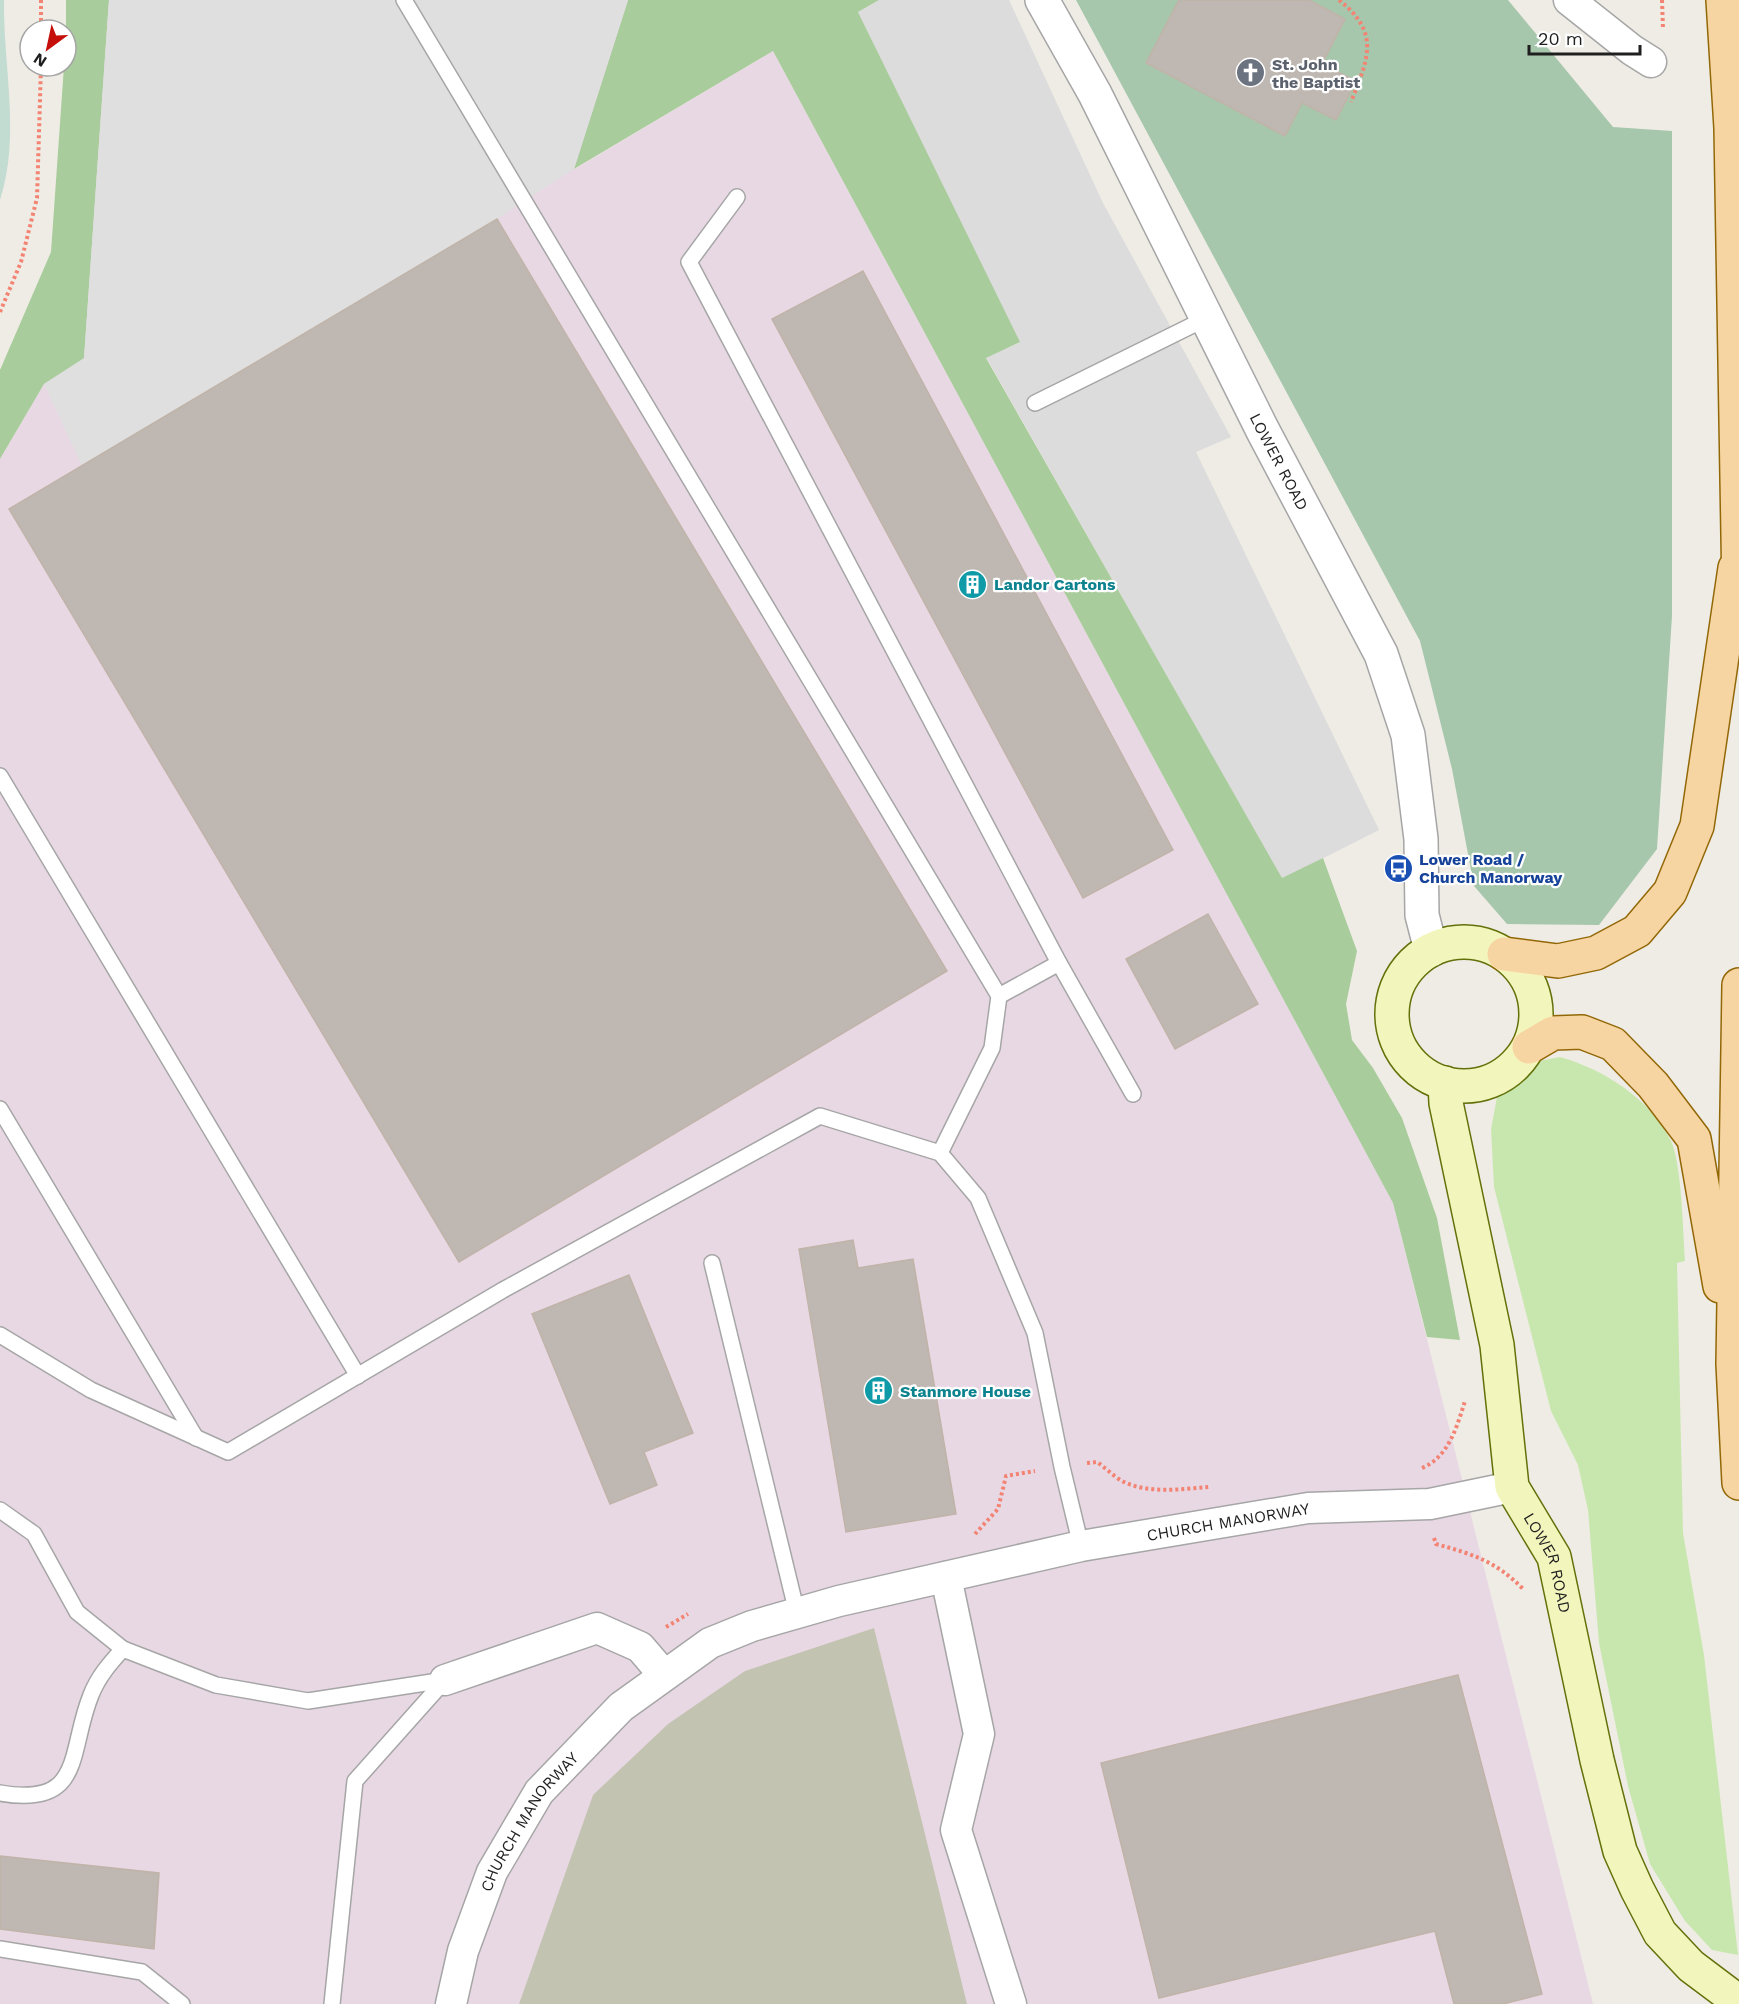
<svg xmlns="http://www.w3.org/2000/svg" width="1739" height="2004" font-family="'Work Sans',sans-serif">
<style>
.residential{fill:#dddcdc}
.industrial{fill:#e8d8e4}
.construction{fill:#c3c3b1}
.grass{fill:#c8e7ae}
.forest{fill:#a9cc9c}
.wetland{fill:#c3dcd1}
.cemetery{fill:#a7c7ad}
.parking{fill:#dfdfdf}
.building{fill:#bfb8b2;stroke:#c0b3a8;stroke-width:1.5}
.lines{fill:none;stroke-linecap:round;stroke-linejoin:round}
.service-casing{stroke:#a6a6a6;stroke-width:18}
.minor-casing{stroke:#a6a6a6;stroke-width:33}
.tertiary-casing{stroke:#a6a6a6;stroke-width:36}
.secondary-casing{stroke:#63710a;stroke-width:36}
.primary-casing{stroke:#926807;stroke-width:36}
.path{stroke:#f38372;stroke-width:4;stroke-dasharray:3 3;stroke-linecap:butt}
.service{stroke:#fff;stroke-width:15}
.minor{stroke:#fff;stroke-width:30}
.tertiary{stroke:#fff;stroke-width:33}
.secondary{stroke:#f2f6bc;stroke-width:33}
.primary{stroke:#f7d5a2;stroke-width:33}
.labels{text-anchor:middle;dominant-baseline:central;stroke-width:4.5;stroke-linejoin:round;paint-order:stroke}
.worship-label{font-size:16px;font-weight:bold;fill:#5b616d;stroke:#fff;text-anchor:start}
.street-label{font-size:16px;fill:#1f1f1f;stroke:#fff}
.culture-label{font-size:16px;font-weight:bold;fill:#0d838f;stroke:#fff;text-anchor:start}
.transit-label{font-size:16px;font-weight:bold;fill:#164399;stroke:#fff;text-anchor:start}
</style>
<rect width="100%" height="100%" fill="#efece5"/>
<polygon class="residential" points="879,0 1009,0 1103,203 1231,437 1196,452 1379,830 1282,879 986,357 1019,343 858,12"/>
<polygon class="industrial" points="109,0 628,0 575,169 773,51 1393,1203 1593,2004 0,2004 0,459 44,384 84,358"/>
<polygon class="construction" points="874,1628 967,2004 519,2004 593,1795 668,1724 745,1671"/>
<path class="grass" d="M 1560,1057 C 1605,1070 1649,1098 1671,1141 C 1682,1165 1683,1232 1685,1261 L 1677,1263 L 1683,1533 L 1704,1655 L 1738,1955 L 1712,1950 L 1685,1921 L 1650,1864 L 1628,1786 L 1599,1643 L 1588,1510 L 1578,1465 L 1551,1411 L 1494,1187 L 1491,1129 L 1498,1092 L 1516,1074 L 1539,1061 Z"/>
<g class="forest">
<polygon points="66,0 109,0 84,359 44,384 0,459 0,370 51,252 64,66 66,66"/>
<polygon points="628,0 879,0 858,12 1020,342 986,358 1282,878 1323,858 1357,951 1346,1004 1352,1040 1373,1068 1402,1118 1437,1218 1460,1340 1427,1337 1393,1203 773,51 574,169"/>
</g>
<path class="wetland" d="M 0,0 L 4,0 C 3,67 21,135 0,200 Z"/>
<polygon class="cemetery" points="1076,0 1508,0 1613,127 1672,131 1672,616 1657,849 1599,925 1507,924 1474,886 1452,769 1420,641"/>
<polygon class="parking" points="109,0 628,0 574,169 497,219 82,466 44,384 84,358"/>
<g class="building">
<polygon points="1179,0 1309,0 1345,19 1322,64 1356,81 1336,120 1302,103 1285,136 1146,63"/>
<polygon points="497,219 947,971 459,1262 9,509"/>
<polygon points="863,271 1173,850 1083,898 772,319"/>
<polygon points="1208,914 1258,1004 1175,1049 1126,959"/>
<polygon points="853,1240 858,1268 913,1259 956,1514 846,1532 799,1249"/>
<polygon points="629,1275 693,1433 644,1452 657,1485 610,1504 532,1314"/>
<polygon points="1458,1675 1542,1994 1503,2004 1454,2004 1435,1931 1159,1998 1101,1763"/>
<polygon points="0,1856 159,1873 154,1949 0,1929"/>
</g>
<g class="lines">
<defs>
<g id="service">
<polyline points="404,0 999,996 992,1048 940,1153"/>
<polyline points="737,197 689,262 1059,963 1133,1094"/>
<polyline points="1035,403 1207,318"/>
<polyline points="0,776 358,1376"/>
<polyline points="999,996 1059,963"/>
<polyline points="0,1109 196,1438"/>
<polyline points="712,1263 797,1613"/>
<polyline points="0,1335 91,1390 228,1452 503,1290 820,1116 940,1153 978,1198 1035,1333 1062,1467 1081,1546"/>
<polyline points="0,1510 34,1534 77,1612 123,1649"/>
<path d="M 0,1793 C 85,1808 68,1751 91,1695 C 98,1677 110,1663 123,1649 L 216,1685 L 308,1701 L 445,1680"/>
<polyline points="0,1949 142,1972 182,2004"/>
<polyline points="332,2004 355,1781 445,1680"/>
</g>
<g id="minor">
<polyline points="1569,0 1632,50 1651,62"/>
<polyline points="946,1577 979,1734 956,1830 1011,2004"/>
<polyline points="445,1680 597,1628 640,1647 664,1675"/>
<path id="s1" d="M 451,2004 L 463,1951 L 492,1872 L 539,1792 L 621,1707 L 710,1643 L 752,1626 L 839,1601 L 1081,1546 L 1308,1508 L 1430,1504 L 1512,1487"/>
</g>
<g id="tertiary">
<path id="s2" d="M 1042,0 L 1095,94 L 1262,429 L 1381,654 L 1408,735 L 1421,839 L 1422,915 L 1431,950"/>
</g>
<g id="secondary">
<circle cx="1464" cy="1014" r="72"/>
<path id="s3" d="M 1445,1083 L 1446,1103 L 1497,1345 L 1512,1487 L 1554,1557 L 1597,1760 L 1620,1851 L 1637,1889 L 1660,1933 L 1691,1966 L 1739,2002"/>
</g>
<g id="primary">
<polyline points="1723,0 1731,128 1739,593"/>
<polyline points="1504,954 1558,961 1596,953 1637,931 1670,892 1697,826 1735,568"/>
<polyline points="1739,985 1733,1364 1739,1483"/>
<polyline points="1529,1047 1553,1033 1582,1032 1613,1044 1653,1085 1694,1139 1720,1286"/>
</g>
</defs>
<use href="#service" class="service-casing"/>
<use href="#minor" class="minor-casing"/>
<use href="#tertiary" class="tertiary-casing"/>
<use href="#secondary" class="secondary-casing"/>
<use href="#primary" class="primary-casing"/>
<g class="path">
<polyline points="41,0 41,30"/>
<path d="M 1339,0 C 1381,33 1368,59 1351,102"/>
<polyline points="1662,0 1663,29"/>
<polyline points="0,312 21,262 37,198 41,66"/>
<path d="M 1087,1463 L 1097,1462 C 1106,1468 1114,1477 1124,1482 C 1149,1494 1182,1489 1209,1487"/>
<path d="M 1422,1468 C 1449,1457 1457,1426 1465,1401"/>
<polyline points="975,1534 998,1509 1006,1476 1035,1471"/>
<path d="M 1434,1538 L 1436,1544 C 1472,1554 1496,1561 1523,1589"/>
<polyline points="666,1627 688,1614"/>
</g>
<use href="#service" class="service"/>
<use href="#minor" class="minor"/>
<use href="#tertiary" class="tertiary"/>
<use href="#secondary" class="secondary"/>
<use href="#primary" class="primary"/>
</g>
<defs>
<symbol id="church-disc" viewBox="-11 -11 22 22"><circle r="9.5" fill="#6b7280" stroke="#fff"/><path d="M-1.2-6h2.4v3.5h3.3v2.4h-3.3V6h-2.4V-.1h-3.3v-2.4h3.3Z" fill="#fff"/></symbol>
<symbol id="building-disc" viewBox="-11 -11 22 22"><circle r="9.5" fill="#0f9aa8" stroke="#fff"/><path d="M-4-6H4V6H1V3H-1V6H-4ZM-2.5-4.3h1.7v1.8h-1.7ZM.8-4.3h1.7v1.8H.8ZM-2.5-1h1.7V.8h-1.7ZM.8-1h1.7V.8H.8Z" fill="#fff"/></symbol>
<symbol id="bus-disc" viewBox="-11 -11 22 22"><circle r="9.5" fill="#1a4fb4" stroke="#fff"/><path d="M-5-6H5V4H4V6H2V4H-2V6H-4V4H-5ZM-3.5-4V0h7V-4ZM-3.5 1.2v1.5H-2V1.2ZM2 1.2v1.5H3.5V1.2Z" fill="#fff"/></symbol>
</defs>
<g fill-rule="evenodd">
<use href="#church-disc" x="1234" y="56" width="33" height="33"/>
<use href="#building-disc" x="956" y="568" width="33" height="33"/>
<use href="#bus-disc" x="1382" y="852" width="33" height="33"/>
<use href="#building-disc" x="862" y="1374" width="33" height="33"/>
</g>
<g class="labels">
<g class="worship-label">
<text x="1272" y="64">St. John<tspan x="1272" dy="18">the Baptist</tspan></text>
</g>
<g class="street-label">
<text stroke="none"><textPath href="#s2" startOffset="519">LOWER ROAD</textPath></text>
<text stroke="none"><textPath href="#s1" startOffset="992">CHURCH MANORWAY</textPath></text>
<text stroke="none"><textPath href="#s3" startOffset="495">LOWER ROAD</textPath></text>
<text stroke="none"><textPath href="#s1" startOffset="201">CHURCH MANORWAY</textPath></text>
</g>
<g class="culture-label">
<text x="994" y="584">Landor Cartons</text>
<text x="900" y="1391">Stanmore House</text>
</g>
<g class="transit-label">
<text x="1419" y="859">Lower Road /<tspan x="1419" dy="18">Church Manorway</tspan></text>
</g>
</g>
<g transform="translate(48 48) rotate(213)"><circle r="28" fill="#ffffff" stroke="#a5a5a5" stroke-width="1.5"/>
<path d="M0-4.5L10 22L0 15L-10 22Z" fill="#c40f0a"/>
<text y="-9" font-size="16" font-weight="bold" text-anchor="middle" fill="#1f1f1f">N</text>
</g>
<path d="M1529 45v9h111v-9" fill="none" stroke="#1f1f1f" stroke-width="3"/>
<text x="1538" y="45" font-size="18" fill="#1f1f1f" stroke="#ffffff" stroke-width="4.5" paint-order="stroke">20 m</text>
</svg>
